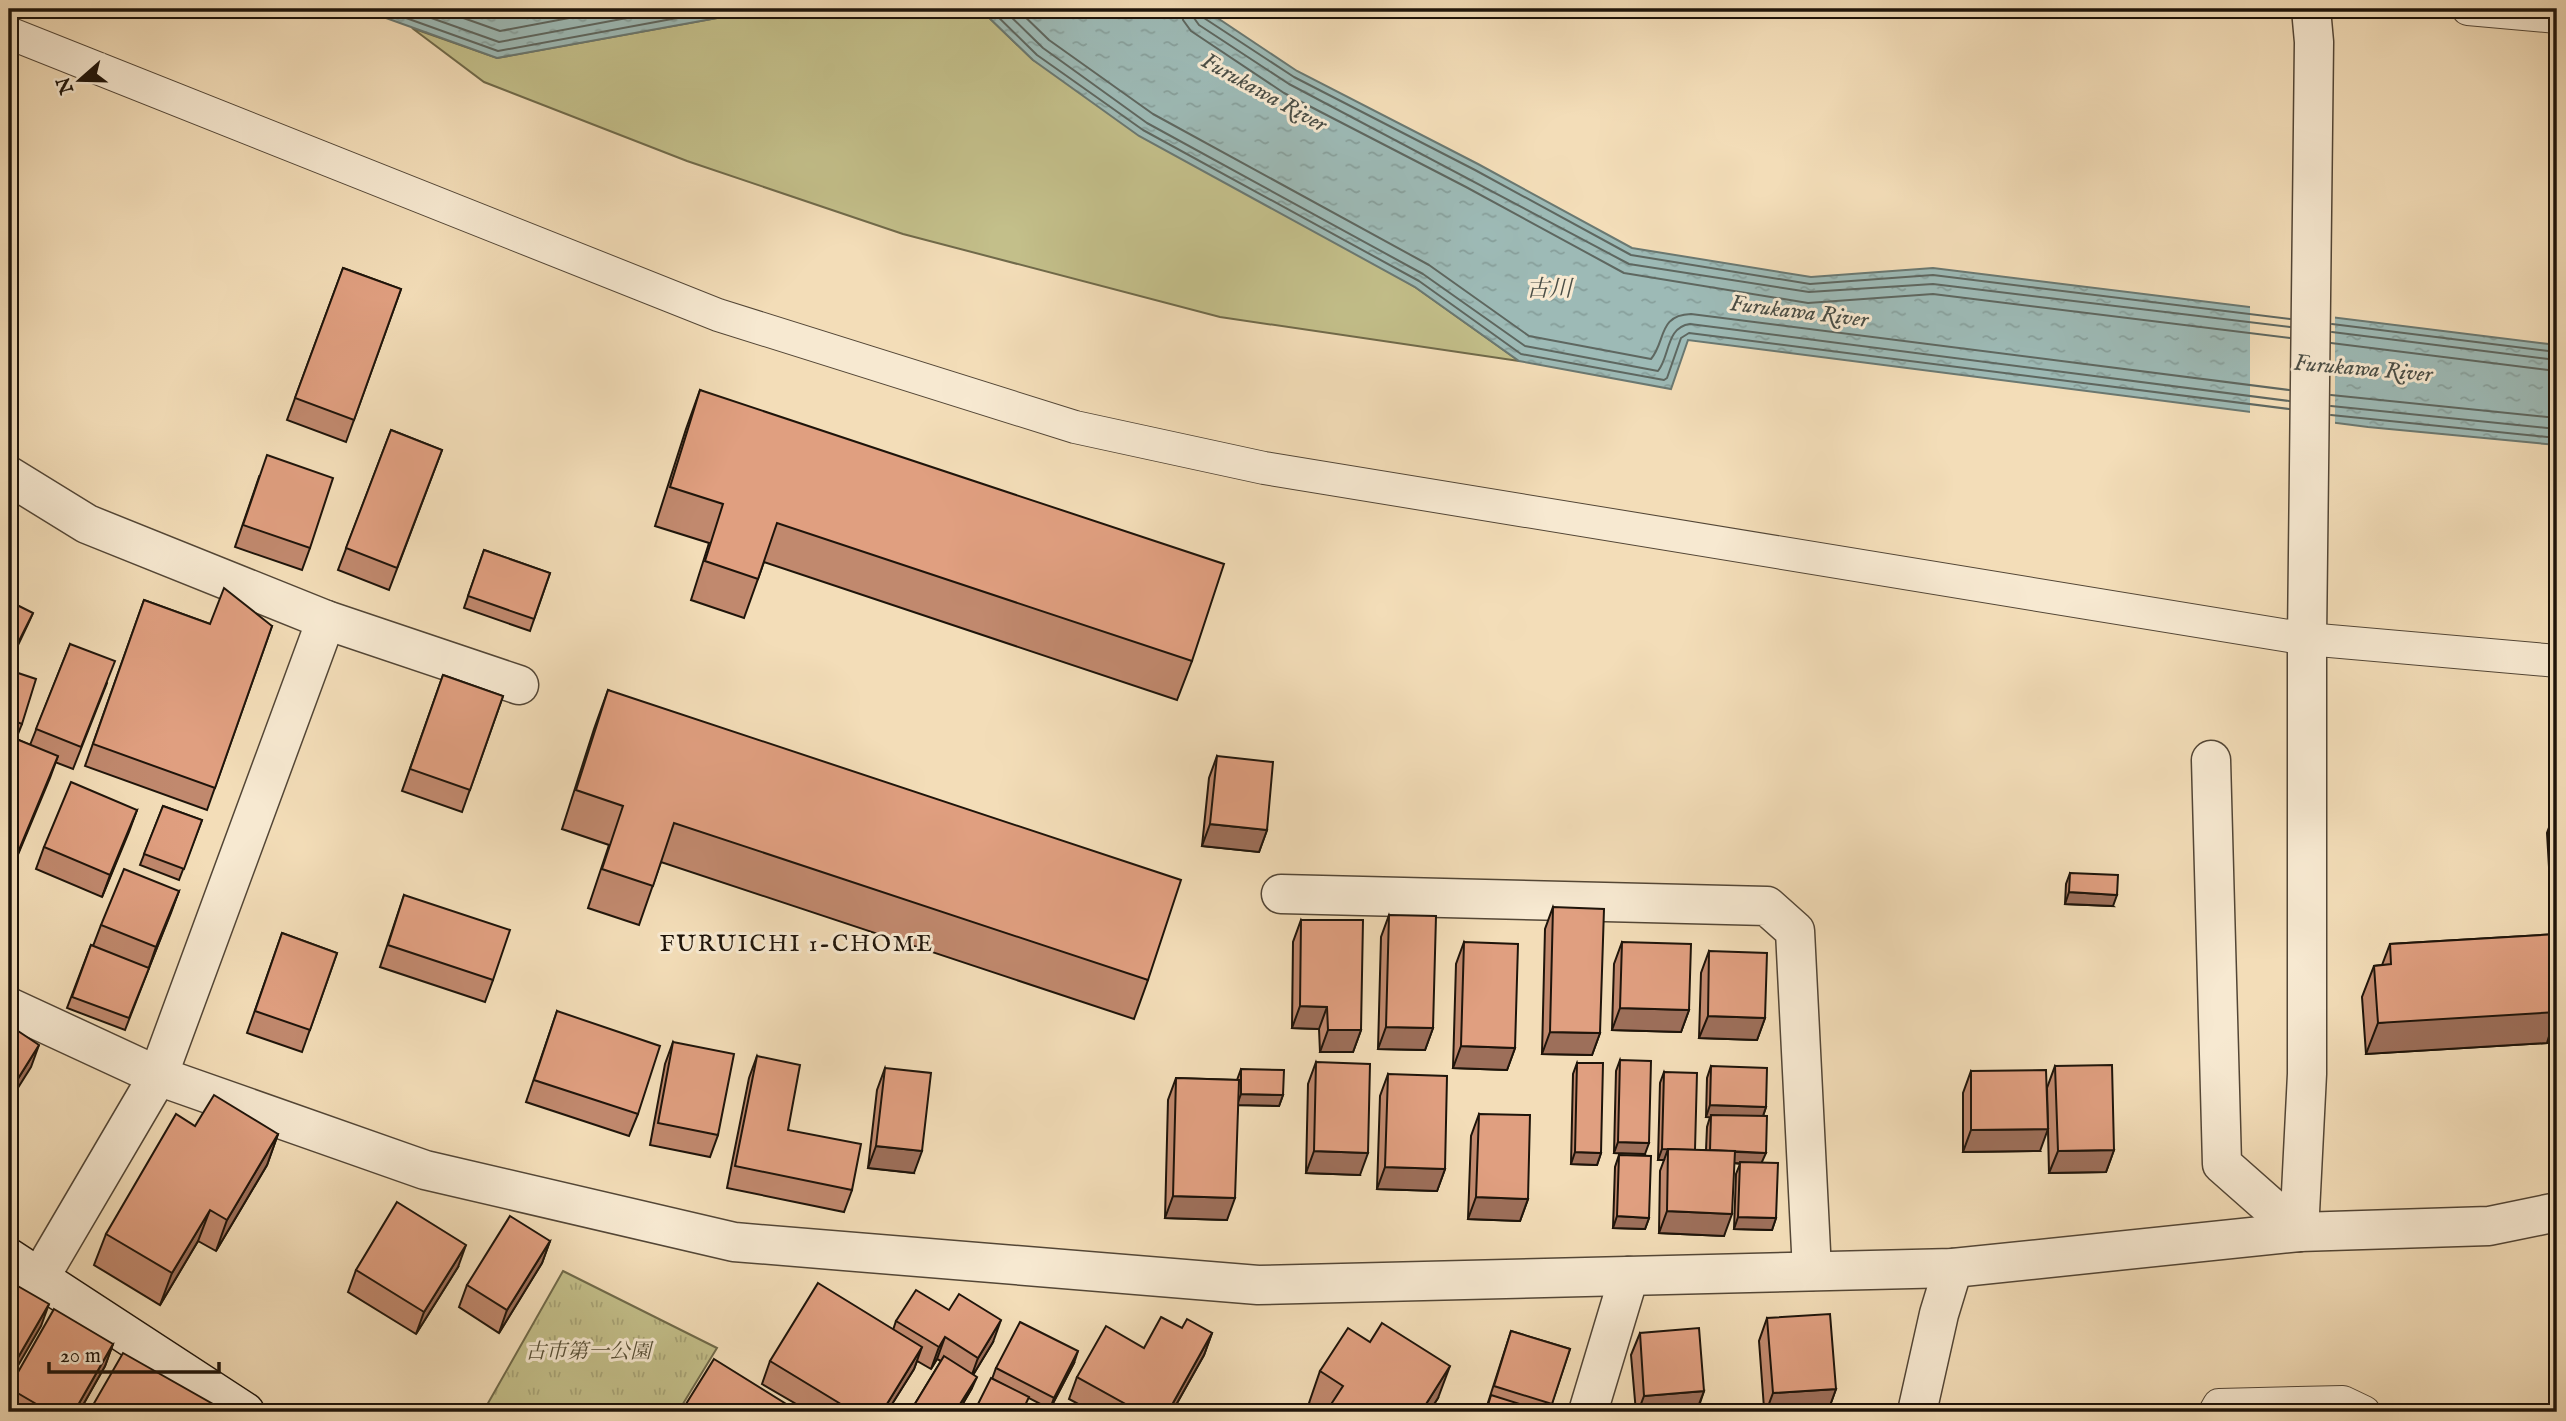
<svg xmlns="http://www.w3.org/2000/svg" width="2566" height="1421" font-family="'IM FELL English','Noto Serif JP',serif">
<style>
.green{fill:#c3bf8a;stroke:#706a4a;stroke-width:2}
.park{fill:url(#park-tufts);stroke:#706a4a;stroke-width:2}
.water{fill:url(#water-ripples);stroke:#6a7871;stroke-width:2}
.pier{fill:#f3ddb8}
.lines{fill:none;stroke-linecap:round;stroke-linejoin:round}
.shore{stroke:#5e6760;stroke-width:2}
.service-casing{stroke:#534636;stroke-width:34}
.minor-casing{stroke:#534636;stroke-width:41}
.tertiary-casing{stroke:#534636;stroke-width:41}
.secondary-casing{stroke:#1e140a;stroke-width:41}
.service{stroke:#f7e9d1;stroke-width:32}
.minor{stroke:#f7e9d1;stroke-width:38}
.tertiary{stroke:#f7e9d1;stroke-width:38}
.secondary{stroke:#f7e9d1;stroke-width:38}
.wall{fill:#c1896e;stroke:#1e140a;stroke-width:2}
.shaded-wall{fill:#9d6f5a;stroke:#1e140a;stroke-width:2}
.building{fill:#e09f80;stroke:#1e140a;stroke-width:2}
.labels{text-anchor:middle;dominant-baseline:central;stroke-width:6;stroke-linejoin:round;paint-order:stroke}
.park-label{font-size:21px;font-style:italic;fill:#585037;stroke:#f7e9d1}
.water-label{font-size:23px;font-style:italic;fill:#4a4e46;stroke:#f7e9d1}
.neighbourhood-label{font-size:23px;letter-spacing:2px;fill:#1e140a;stroke:#f7e9d1}
</style>
<defs>
<pattern id="park-tufts" width="24" height="20" patternUnits="userSpaceOnUse" patternTransform="scale(1.75)"><rect width="24" height="20" fill="#c3bf8a"/><path d="M3 7l-1-3M5 7V3M7 7l1-3M15 17l-1-3M17 17v-4M19 17l1-3" fill="none" stroke="#a7a376"/></pattern>
<pattern id="water-ripples" width="26" height="14" patternUnits="userSpaceOnUse" patternTransform="scale(1.75)"><rect width="26" height="14" fill="#9dbab6"/><path d="M2 4q2-2 4 0t4 0M15 11q2-2 4 0t4 0" fill="none" stroke="#879f9b"/></pattern>
</defs>
<rect width="100%" height="100%" fill="#f3ddb8"/>
<filter id="stains"><feTurbulence type="fractalNoise" baseFrequency=".00286" numOctaves="4"/><feColorMatrix values="0 0 0 0 .2 0 0 0 0 .09 0 0 0 0 .02 0 0 0 .5 -.17"/></filter>
<radialGradient id="worn" r=".72"><stop offset=".6" stop-color="#630" stop-opacity="0"/><stop offset="1" stop-color="#630" stop-opacity=".3"/></radialGradient>
<polygon class="green" points="767,9 980,9 1033,60 1415,287 1519,361 1220,317 903,234 687,161 484,82 412,28 497,58"/>
<polygon class="park" points="563,1271 717,1348 678,1412 483,1412"/>
<g class="water">
<polygon points="361,9 767,9 497,58"/>
<polygon points="980,9 1204,9 1297,71 1478,164 1632,248 1811,277 1933,268 2557,345 2557,445 2368,427 1688,340 1671,389 1519,361 1415,287 1139,136 1033,60"/>
</g>
<polygon class="pier" points="2250,303 2335,313 2335,426 2250,415"/>
<g class="lines">
<g class="shore">
<polyline points="381,9 498,51 726,9"/>
<polyline points="406,9 499,42 675,9"/>
<polyline points="438,9 500,31 617,9"/>
<polyline points="990,9 1037,55 1143,130 1419,281 1521,354 1664,380 1667,378 1681,338 1689,333 2289,409"/>
<path d="M 1003,9 L 1043,48 L 1147,123 L 1423,274 L 1525,346 L 1658,371 C 1670,356 1666,327 1690,324 L 2289,401"/>
<path d="M 1017,9 L 1049,40 L 1153,114 L 1429,265 L 1529,336 L 1651,359 C 1666,341 1658,315 1691,314 L 2289,390"/>
<polyline points="1182,9 1183,20 1191,31 1284,93 1466,187 1624,273 1808,303 1933,294 2290,338"/>
<polyline points="1192,9 1194,18 1199,25 1289,84 1629,264 1809,292 1933,284 2290,327"/>
<polyline points="1201,9 1204,18 1294,77 1475,170 1631,255 1810,284 1933,275 2290,319"/>
<polyline points="2332,324 2557,352"/>
<polyline points="2332,332 2557,360"/>
<polyline points="2331,343 2557,371"/>
<polyline points="2331,395 2557,418"/>
<polyline points="2331,406 2557,429"/>
<polyline points="2331,415 2557,438"/>
</g>
<defs>
<g id="service">
<polyline points="2468,9 2557,17"/>
<polyline points="9,33 718,315 1075,427 1264,468 2307,639 2557,661"/>
<polyline points="2215,1412 2219,1405 2343,1402 2364,1412"/>
</g>
<g id="minor">
<polyline points="9,476 87,524 326,620 519,685"/>
<polyline points="2211,760 2222,1164 2299,1232"/>
<polyline points="1281,894 1767,906 1795,931 1812,1271"/>
<polyline points="9,1007 158,1076 425,1170 734,1242 1258,1285 1953,1268 2299,1232 2489,1226 2557,1212"/>
<polyline points="40,1277 158,1076 326,620"/>
<polyline points="1588,1412 1629,1276"/>
<polyline points="1917,1412 1939,1314 1953,1268"/>
</g>
<polyline id="tertiary" points="2299,1232 2307,1074 2307,639 2314,42 2311,9"/>
<polyline id="secondary" points="9,1258 245,1412"/>
</defs>
<use href="#service" class="service-casing"/>
<use href="#minor" class="minor-casing"/>
<use href="#tertiary" class="tertiary-casing"/>
<use href="#secondary" class="secondary-casing"/>
<use href="#service" class="service"/>
<use href="#minor" class="minor"/>
<use href="#tertiary" class="tertiary"/>
<use href="#secondary" class="secondary"/>
</g>
<g class="wall">
<polygon points="343,268 401,289 346,442 287,420"/>
<polygon points="700,390 1192,661 1177,700 764,562 744,618 691,600 709,543 655,526 686,429"/>
<polygon points="391,430 442,450 389,590 338,570"/>
<polygon points="259,477 310,548 302,570 235,547"/>
<polygon points="484,550 550,573 530,631 464,608"/>
<polygon points="144,600 210,624 272,626 207,810 85,766"/>
<polygon points="70,644 107,683 73,769 55,762 9,876 9,670 22,724 16,739 30,745"/>
<polygon points="443,675 503,696 462,812 402,791"/>
<polygon points="608,690 1148,980 1134,1019 661,862 639,925 588,908 609,845 562,829 594,729"/>
<polygon points="1217,756 1267,830 1259,852 1202,846 1209,778"/>
<polygon points="163,806 202,820 179,880 140,865"/>
<polygon points="137,810 102,897 36,869 44,847"/>
<polygon points="2555,811 2557,811 2557,901 2551,901 2547,833"/>
<polygon points="2070,873 2113,906 2065,904 2066,884"/>
<polygon points="179,891 125,1030 67,1008 91,945 93,946 101,925"/>
<polygon points="404,895 493,980 485,1002 380,967"/>
<polygon points="1553,907 1600,1033 1592,1055 1542,1054 1545,929"/>
<polygon points="1389,915 1433,1028 1425,1050 1378,1049 1381,937"/>
<polygon points="1301,920 1361,1030 1353,1052 1320,1052 1319,1029 1292,1028 1293,942"/>
<polygon points="282,933 337,953 302,1052 247,1033"/>
<polygon points="2557,934 2557,1033 2550,1033 2547,1043 2366,1054 2362,997 2374,966 2382,965 2390,944"/>
<polygon points="1464,942 1515,1048 1507,1070 1453,1068 1456,964"/>
<polygon points="1622,942 1689,1010 1681,1032 1612,1030 1614,964"/>
<polygon points="1709,951 1765,1018 1757,1040 1699,1038 1701,973"/>
<polygon points="557,1011 638,1114 629,1136 526,1102"/>
<polygon points="673,1042 718,1135 710,1157 650,1145 665,1064"/>
<polygon points="757,1056 788,1130 852,1190 844,1212 727,1188 749,1078"/>
<polygon points="1620,1060 1645,1154 1614,1153 1616,1071"/>
<polygon points="1316,1062 1360,1175 1306,1173 1308,1084"/>
<polygon points="1577,1063 1601,1153 1597,1165 1571,1164 1573,1074"/>
<polygon points="1711,1066 1766,1107 1763,1116 1762,1163 1776,1218 1772,1230 1734,1229 1736,1174 1740,1164 1734,1163 1724,1236 1659,1233 1660,1171 1664,1160 1658,1160 1660,1083 1664,1072 1695,1150 1706,1150 1707,1127 1710,1117 1706,1117 1707,1078"/>
<polygon points="2055,1066 2114,1150 2106,1172 2049,1173 2047,1088"/>
<polygon points="885,1068 914,1173 868,1168 877,1090"/>
<polygon points="1241,1069 1283,1095 1279,1106 1238,1105 1227,1220 1165,1218 1168,1100 1176,1078 1237,1080"/>
<polygon points="1971,1071 2040,1151 1963,1152 1963,1093"/>
<polygon points="1388,1074 1445,1169 1437,1191 1377,1189 1380,1096"/>
<polygon points="1479,1114 1528,1199 1520,1221 1468,1219 1471,1136"/>
<polygon points="195,1126 278,1134 267,1165 216,1251 198,1241 160,1305 94,1265 106,1234"/>
<polygon points="1619,1155 1649,1218 1645,1229 1613,1228 1615,1167"/>
<polygon points="550,1241 542,1263 499,1333 459,1307 467,1285"/>
<polygon points="458,1267 416,1334 348,1292 356,1270"/>
<polygon points="1767,1318 1836,1389 1828,1411 1809,1412 1720,1412 1764,1408 1759,1341"/>
<polygon points="896,1321 993,1342 973,1375 972,1388 958,1412 910,1412 941,1361 937,1359 931,1369 917,1361 914,1369 887,1412 810,1412 762,1384 770,1361 893,1330"/>
<polygon points="1182,1328 1212,1333 1204,1355 1172,1412 1093,1412 1069,1399 1077,1377 1144,1348"/>
<polygon points="1511,1331 1570,1349 1549,1412 1485,1412"/>
<polygon points="1640,1333 1704,1391 1697,1412 1700,1412 1636,1412 1631,1355"/>
<polygon points="113,1344 105,1366 79,1412 9,1412 9,1387"/>
<polygon points="1074,1363 1050,1409 992,1379 996,1368"/>
<polygon points="1320,1371 1438,1398 1429,1412 1324,1412 1309,1403"/>
</g>
<g class="shaded-wall">
<polygon points="33,613 28,624 9,664 9,661"/>
<polygon points="58,756 50,778 9,876 9,874"/>
<polygon points="137,810 129,832 102,897 110,875"/>
<polygon points="1210,824 1267,830 1259,852 1202,846"/>
<polygon points="2557,883 2557,901 2551,901"/>
<polygon points="179,891 171,913 148,970 156,947"/>
<polygon points="2069,892 2117,895 2113,906 2065,904"/>
<polygon points="2557,1002 2557,1033 2550,1033 2547,1043 2366,1054 2378,1023"/>
<polygon points="1300,1006 1327,1007 1319,1029 1292,1028"/>
<polygon points="1620,1008 1689,1010 1681,1032 1612,1030"/>
<polygon points="1708,1016 1765,1018 1757,1040 1699,1038"/>
<polygon points="1386,1027 1433,1028 1425,1050 1378,1049"/>
<polygon points="1328,1030 1361,1030 1353,1052 1320,1052"/>
<polygon points="1550,1032 1600,1033 1592,1055 1542,1054"/>
<polygon points="39,1045 31,1067 9,1102 9,1093"/>
<polygon points="1461,1046 1515,1048 1507,1070 1453,1068"/>
<polygon points="1241,1094 1283,1095 1279,1106 1237,1105"/>
<polygon points="1710,1105 1766,1107 1762,1119 1706,1117"/>
<polygon points="2048,1129 2040,1151 1963,1152 1971,1130"/>
<polygon points="278,1134 267,1165 216,1251 227,1220"/>
<polygon points="1618,1142 1649,1143 1645,1154 1614,1153"/>
<polygon points="876,1146 922,1151 914,1173 868,1168"/>
<polygon points="1662,1149 1668,1149 1664,1160 1658,1160"/>
<polygon points="2114,1150 2106,1172 2049,1173 2058,1151"/>
<polygon points="1314,1151 1368,1153 1360,1175 1306,1173"/>
<polygon points="1710,1151 1766,1153 1761,1164 1706,1162"/>
<polygon points="1575,1152 1601,1153 1597,1165 1571,1164"/>
<polygon points="1385,1167 1445,1169 1437,1191 1377,1189"/>
<polygon points="1173,1196 1235,1198 1227,1220 1165,1218"/>
<polygon points="1476,1197 1528,1199 1520,1221 1468,1219"/>
<polygon points="210,1210 198,1241 160,1305 172,1273"/>
<polygon points="1667,1211 1732,1214 1724,1236 1659,1233"/>
<polygon points="1617,1216 1649,1218 1645,1229 1613,1228"/>
<polygon points="1738,1217 1776,1218 1772,1230 1734,1229"/>
<polygon points="550,1241 542,1263 499,1333 507,1310"/>
<polygon points="466,1245 458,1267 416,1334 424,1312"/>
<polygon points="49,1304 41,1326 9,1381 9,1373"/>
<polygon points="1001,1320 993,1342 970,1380 978,1358"/>
<polygon points="1212,1333 1204,1355 1172,1412 1168,1412"/>
<polygon points="945,1337 937,1359 931,1369 939,1347"/>
<polygon points="113,1344 105,1366 79,1412 74,1412"/>
<polygon points="922,1347 914,1369 887,1412 882,1412"/>
<polygon points="1078,1351 1074,1363 1050,1409 1054,1398"/>
<polygon points="1450,1366 1438,1398 1429,1412 1421,1412"/>
<polygon points="977,1377 972,1388 958,1412 955,1412"/>
<polygon points="1836,1389 1828,1411 1766,1412 1773,1393"/>
<polygon points="1704,1391 1696,1412 1638,1412 1644,1396"/>
</g>
<g class="building">
<polygon points="343,268 401,289 354,420 295,398"/>
<polygon points="700,390 1224,564 1192,661 777,523 758,579 705,561 723,504 670,487"/>
<polygon points="391,430 442,450 397,568 346,548"/>
<polygon points="267,455 333,478 310,548 243,525"/>
<polygon points="484,550 550,573 534,619 468,596"/>
<polygon points="224,588 272,626 215,788 93,744 144,600 210,624"/>
<polygon points="9,601 33,613 9,661"/>
<polygon points="70,644 115,661 81,747 36,729"/>
<polygon points="9,670 36,679 22,724 9,719"/>
<polygon points="443,675 503,696 470,790 410,769"/>
<polygon points="608,690 1181,880 1148,980 674,823 653,886 602,869 623,806 576,790"/>
<polygon points="9,736 58,756 9,874"/>
<polygon points="1217,756 1273,762 1267,830 1210,824"/>
<polygon points="71,782 137,810 110,875 44,847"/>
<polygon points="163,806 202,820 184,869 144,854"/>
<polygon points="2555,811 2557,811 2557,851"/>
<polygon points="124,869 179,891 156,947 101,925"/>
<polygon points="2070,873 2118,875 2117,895 2069,892"/>
<polygon points="404,895 510,930 493,980 388,945"/>
<polygon points="1553,907 1604,909 1600,1033 1550,1032"/>
<polygon points="1389,915 1436,916 1433,1028 1386,1027"/>
<polygon points="1301,920 1363,920 1361,1030 1328,1030 1327,1007 1300,1006"/>
<polygon points="282,933 337,953 310,1030 255,1011"/>
<polygon points="2557,934 2557,1012 2378,1023 2374,966 2391,964 2390,944"/>
<polygon points="1464,942 1518,944 1515,1048 1461,1046"/>
<polygon points="1622,942 1691,944 1689,1010 1620,1008"/>
<polygon points="91,945 149,968 129,1018 72,997"/>
<polygon points="1709,951 1767,953 1765,1018 1708,1016"/>
<polygon points="557,1011 660,1046 638,1114 534,1080"/>
<polygon points="9,1025 39,1045 9,1093"/>
<polygon points="673,1042 734,1054 718,1135 658,1123"/>
<polygon points="757,1056 800,1065 788,1130 861,1144 852,1190 735,1166"/>
<polygon points="1620,1060 1651,1061 1649,1143 1618,1142"/>
<polygon points="1316,1062 1370,1064 1368,1153 1314,1151"/>
<polygon points="1577,1063 1603,1063 1601,1153 1575,1152"/>
<polygon points="2112,1065 2114,1150 2058,1151 2055,1066"/>
<polygon points="1711,1066 1767,1068 1766,1107 1710,1105"/>
<polygon points="885,1068 931,1073 922,1151 876,1146"/>
<polygon points="1241,1069 1284,1070 1283,1095 1241,1094"/>
<polygon points="2046,1070 2048,1129 1971,1130 1971,1071"/>
<polygon points="1664,1072 1697,1073 1695,1150 1662,1149"/>
<polygon points="1388,1074 1447,1076 1445,1169 1385,1167"/>
<polygon points="1176,1078 1239,1080 1235,1198 1173,1196"/>
<polygon points="214,1095 278,1134 227,1220 210,1210 172,1273 106,1234 176,1114 195,1126"/>
<polygon points="1479,1114 1530,1115 1528,1199 1476,1197"/>
<polygon points="1711,1115 1767,1116 1766,1153 1710,1150"/>
<polygon points="1668,1149 1735,1151 1732,1214 1667,1211"/>
<polygon points="1619,1155 1651,1156 1649,1218 1617,1216"/>
<polygon points="1740,1162 1778,1163 1776,1218 1738,1217"/>
<polygon points="397,1202 466,1245 424,1312 356,1270"/>
<polygon points="510,1216 550,1241 507,1310 467,1285"/>
<polygon points="9,1281 49,1304 9,1373"/>
<polygon points="818,1283 922,1347 882,1412 854,1412 770,1361"/>
<polygon points="916,1290 949,1310 959,1294 1001,1320 978,1358 945,1337 939,1347 896,1321"/>
<polygon points="54,1309 113,1344 74,1412 50,1412 9,1388"/>
<polygon points="1830,1314 1836,1389 1773,1393 1767,1318"/>
<polygon points="1161,1317 1182,1328 1187,1319 1212,1333 1168,1412 1140,1412 1077,1377 1106,1326 1144,1348"/>
<polygon points="1020,1322 1078,1351 1054,1398 996,1368"/>
<polygon points="1382,1323 1450,1366 1421,1412 1326,1412 1343,1386 1320,1371 1348,1328 1370,1342"/>
<polygon points="1699,1328 1704,1391 1644,1396 1640,1333"/>
<polygon points="1511,1331 1570,1349 1552,1404 1494,1386"/>
<polygon points="123,1353 227,1412 89,1412"/>
<polygon points="944,1356 977,1377 955,1412 910,1412"/>
<polygon points="714,1359 799,1412 681,1412"/>
<polygon points="991,1378 1029,1397 1022,1412 974,1412"/>
<polygon points="1491,1395 1539,1410 1539,1412 1486,1412"/>
<polygon points="1799,1406 1799,1412 1720,1412 1720,1411"/>
</g>
<g class="labels">
<g class="park-label">
<text x="588" y="1352">古市第一公園</text>
</g>
<g class="water-label">
<text transform="translate(1264 93) rotate(29)">Furukawa River</text>
<text x="1549" y="289">古川</text>
<text transform="translate(1799 312) rotate(7)">Furukawa River</text>
<text transform="translate(2363 369) rotate(5)">Furukawa River</text>
</g>
<g class="neighbourhood-label">
<text x="797" y="944">FURUICHI 1-CHOME</text>
</g>
</g>
<rect width="2566" height="1421" fill="none" stroke="#f3ddb8" stroke-width="35"/>
<rect x="10" y="10" width="2545" height="1400" fill="none" stroke="#1e140a" stroke-width="3.5"/>
<rect x="18" y="18" width="2531" height="1386" fill="none" stroke="#1e140a" stroke-width="2"/>
<g transform="translate(80 80) rotate(250)" stroke="#f7e9d1" stroke-width="5" paint-order="stroke">
<path d="M0-5L12 26L0 18L-12 26Z" fill="#1e140a"/>
<text y="-10" font-size="19" font-weight="bold" text-anchor="middle" fill="#1e140a">N</text>
</g>
<path d="M49 1362v10h170v-10" fill="none" stroke="#1e140a" stroke-width="3.5"/>
<text x="60" y="1362" font-size="21" fill="#1e140a" stroke="#f7e9d1" stroke-width="5" paint-order="stroke">20 m</text>
<rect width="100%" height="100%" filter="url(#stains)"/>
<rect width="100%" height="100%" fill="url(#worn)"/>
</svg>
